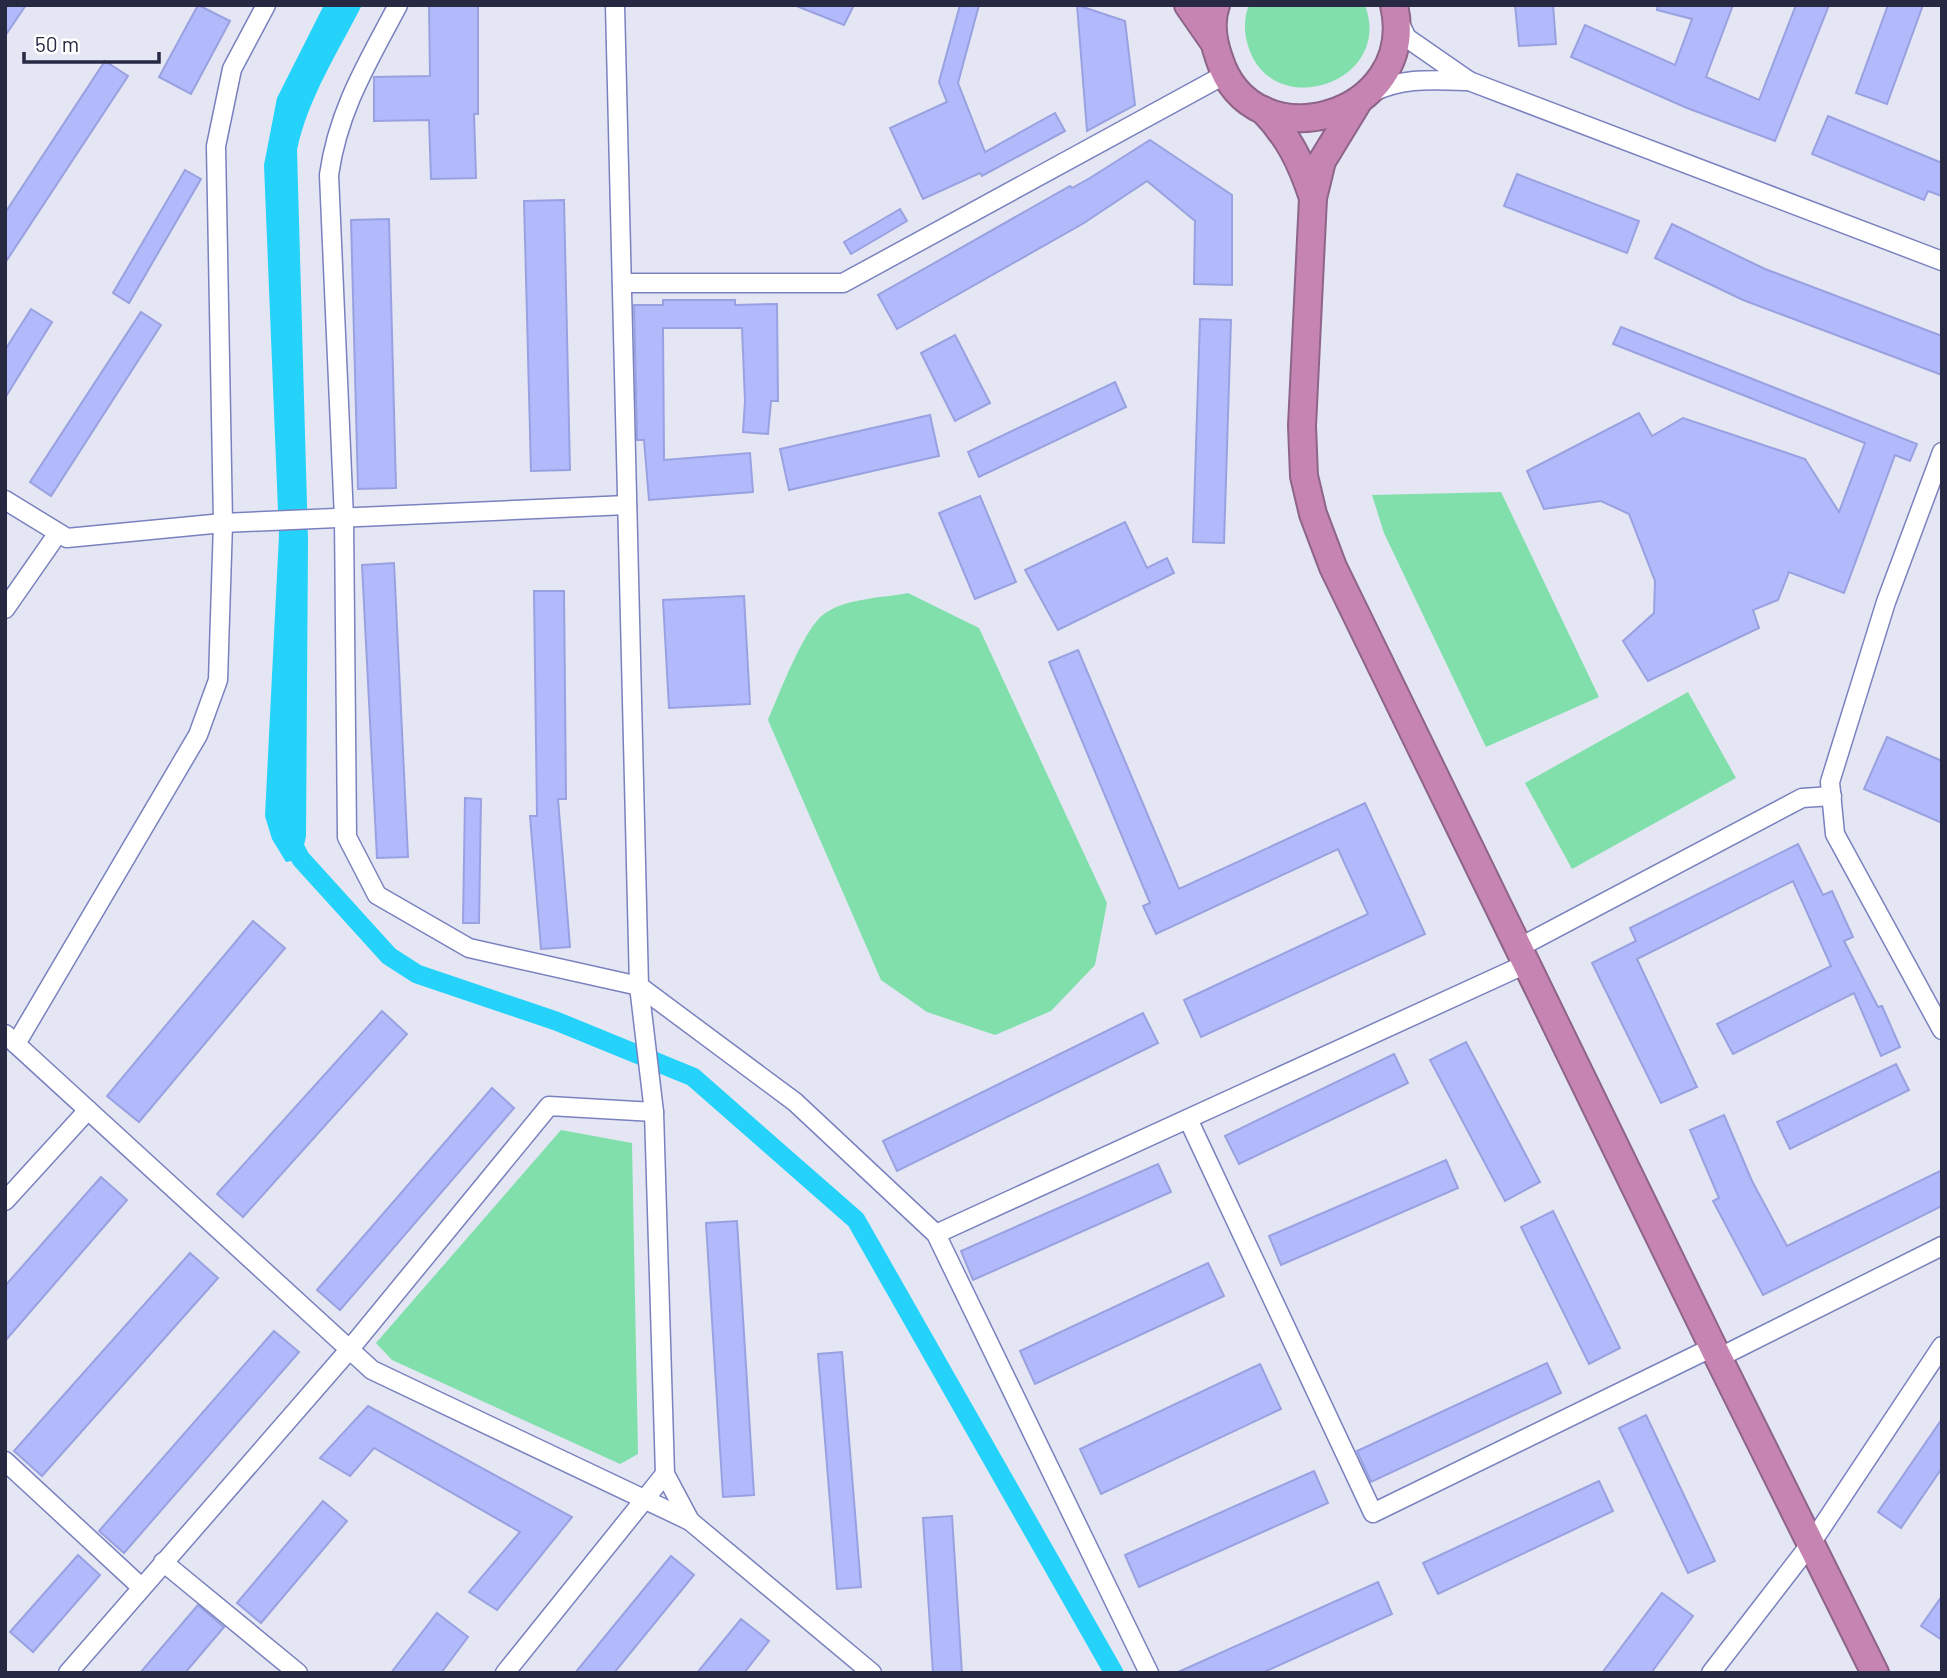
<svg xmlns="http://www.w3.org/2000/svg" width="1947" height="1678" font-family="Barlow,sans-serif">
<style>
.green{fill:#80dfab}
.water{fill:#25d2f9}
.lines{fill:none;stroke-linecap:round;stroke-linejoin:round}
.canal{stroke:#25d2f9;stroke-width:19}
.building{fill:#b2bafc;stroke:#99a1e1;stroke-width:2}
.minor-casing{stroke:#7a81bf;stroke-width:21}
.highway-casing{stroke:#8e648a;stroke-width:30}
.minor{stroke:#fff;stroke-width:18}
.highway{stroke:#c584b1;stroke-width:26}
</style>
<rect width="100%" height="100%" fill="#e4e6f4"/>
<g class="green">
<path d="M 1249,5 L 1365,5 C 1395,85 1267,124 1247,42 C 1244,30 1244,17 1249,5 Z"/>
<polygon points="1501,492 1599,697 1486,747 1384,533 1372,495"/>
<path d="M 908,593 L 979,628 L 1107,903 L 1095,965 L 1051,1011 L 995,1035 L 927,1012 L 881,980 L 768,720 C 778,697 804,628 824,614 C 846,598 882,598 908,593 Z"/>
<polygon points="1688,692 1736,778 1572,869 1525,783"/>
<polygon points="561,1130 632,1143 638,1454 620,1464 392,1360 376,1343"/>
</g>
<path class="water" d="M 324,5 L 362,5 C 338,52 308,98 297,150 L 308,540 L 306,836 L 301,859 L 286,862 L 272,839 L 265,816 L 279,535 L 264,165 L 277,98 Z"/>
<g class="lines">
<polyline class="canal" points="288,835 301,859 389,956 417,974 556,1021 693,1077 856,1220 1114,1673"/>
</g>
<g class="building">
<polygon points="5,5 26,5 5,36"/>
<polygon points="198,5 230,21 191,94 159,77"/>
<polygon points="429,5 478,5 478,114 474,114 476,178 431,179 429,120 374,121 374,77 430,76"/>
<polygon points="794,5 854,5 844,25"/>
<polygon points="960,5 979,5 958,83 985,152 1055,113 1065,131 982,176 980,173 923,199 890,128 947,102 939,82"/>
<polygon points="1077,5 1125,21 1135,105 1087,131"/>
<polygon points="1515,5 1553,5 1556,44 1519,46"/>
<polygon points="1658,5 1733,5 1706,77 1759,100 1796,5 1829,5 1775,141 1687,108 1571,57 1585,25 1675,65 1692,19 1657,10"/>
<polygon points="1888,5 1923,5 1887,104 1856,93"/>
<polygon points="105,61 128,76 5,263 5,213"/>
<polygon points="1828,116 1942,163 1942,196 1928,191 1924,200 1812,154"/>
<polygon points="1150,140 1232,195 1232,285 1194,284 1195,221 1147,181 1084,223 897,329 878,295 1070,186 1072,188 1090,178"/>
<polygon points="185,170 201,179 129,303 113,293"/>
<polygon points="1517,174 1639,221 1627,253 1504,206"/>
<polygon points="564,200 570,470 531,471 524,201"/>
<polygon points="900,209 907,221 851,254 844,242"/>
<polygon points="389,219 396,488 358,489 351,220"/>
<polygon points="1672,224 1765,269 1942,336 1942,375 1743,300 1655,258"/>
<polygon points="663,300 735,300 735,305 777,304 778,401 771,401 768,434 743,432 745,401 742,328 663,328 664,460 750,453 753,492 649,500 644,440 637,440 634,305 663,305"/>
<polygon points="31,309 52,322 5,398 5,350"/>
<polygon points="141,312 161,325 51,496 30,482"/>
<polygon points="1200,319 1231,320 1224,543 1193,542"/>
<polygon points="1621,327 1917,444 1910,461 1895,455 1844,593 1789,572 1778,600 1753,610 1759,628 1648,681 1623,641 1654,613 1655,581 1629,514 1601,501 1544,509 1527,471 1639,413 1652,436 1683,418 1805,459 1839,512 1865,443 1613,344"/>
<polygon points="955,335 990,403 955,421 921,353"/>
<polygon points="1115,382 1126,407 979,477 968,452"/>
<polygon points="930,415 939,456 789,490 780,449"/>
<polygon points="980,496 1016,582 975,599 939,513"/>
<polygon points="1125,522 1147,568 1167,558 1174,573 1058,630 1025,570"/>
<polygon points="394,563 408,857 377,858 362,565"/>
<polygon points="534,591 564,591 566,799 558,799 570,947 541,949 530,816 537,816"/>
<polygon points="744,596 750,704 669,708 663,600"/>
<polygon points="1078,650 1179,889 1365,803 1425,934 1201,1037 1184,1000 1368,914 1338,849 1156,934 1143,906 1150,903 1049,662"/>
<polygon points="1887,737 1942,761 1942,823 1864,789"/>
<polygon points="465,798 481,799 479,923 463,923"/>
<polygon points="1798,844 1823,895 1832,891 1853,937 1844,941 1878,1007 1882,1006 1900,1047 1881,1056 1854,993 1733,1054 1717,1024 1831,966 1793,881 1637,959 1697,1087 1661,1103 1592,963 1636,941 1630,928"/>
<polygon points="253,921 285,948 139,1122 107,1096"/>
<polygon points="382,1011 407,1034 243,1217 217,1194"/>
<polygon points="1143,1013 1158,1043 897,1171 883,1141"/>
<polygon points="1466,1042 1540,1182 1505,1201 1430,1060"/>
<polygon points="1394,1054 1408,1083 1239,1164 1225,1136"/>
<polygon points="1896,1064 1909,1090 1790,1149 1777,1122"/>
<polygon points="492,1088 514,1108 340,1310 317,1290"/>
<polygon points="1724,1115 1752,1181 1787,1246 1942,1170 1942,1206 1763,1295 1713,1201 1719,1198 1690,1130"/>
<polygon points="1446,1160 1458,1188 1281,1265 1269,1236"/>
<polygon points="1158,1164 1171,1192 973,1280 961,1251"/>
<polygon points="101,1177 127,1200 5,1341 5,1286"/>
<polygon points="1553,1211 1620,1348 1589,1364 1521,1227"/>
<polygon points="737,1221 754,1495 723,1497 706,1223"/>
<polygon points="190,1253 218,1278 42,1476 14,1451"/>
<polygon points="1208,1263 1224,1296 1035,1384 1020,1351"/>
<polygon points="274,1331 299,1352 124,1553 99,1531"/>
<polygon points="842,1352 861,1587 837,1589 818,1354"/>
<polygon points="1547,1363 1561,1393 1371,1482 1357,1451"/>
<polygon points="1260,1364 1281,1409 1101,1494 1080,1449"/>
<polygon points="368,1406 572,1517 497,1610 469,1592 520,1532 374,1448 350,1476 320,1458"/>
<polygon points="1646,1415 1715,1561 1688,1573 1619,1428"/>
<polygon points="1942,1419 1942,1468 1901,1528 1878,1512"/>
<polygon points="1314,1471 1328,1503 1139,1587 1125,1555"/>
<polygon points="1599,1481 1613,1511 1438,1594 1423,1563"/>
<polygon points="323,1501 347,1521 261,1623 237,1603"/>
<polygon points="952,1516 962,1673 933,1673 923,1518"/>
<polygon points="78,1555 100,1575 33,1652 10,1632"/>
<polygon points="671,1556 694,1575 614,1673 575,1673"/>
<polygon points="1378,1582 1392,1614 1262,1673 1176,1673"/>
<polygon points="1662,1593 1693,1616 1651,1673 1602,1673"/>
<polygon points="1942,1596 1942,1640 1921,1626"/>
<polygon points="198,1605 224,1627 185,1673 140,1673"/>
<polygon points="437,1613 468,1637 441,1673 391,1673"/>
<polygon points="741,1619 769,1641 744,1673 697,1673"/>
</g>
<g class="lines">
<defs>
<g id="minor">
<path d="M 398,5 C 368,62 338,110 329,175 L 344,518 L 347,837 L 377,895 L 469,948 L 639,986 L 795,1102 L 936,1234 L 1149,1673"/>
<polyline points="615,5 639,986 654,1112 665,1474 690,1521"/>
<polyline points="1469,81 1942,261"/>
<path d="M 1371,93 C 1403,77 1433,80 1469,81 L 1407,38 L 1398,20"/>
<polyline points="622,283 843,283 1226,74"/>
<polyline points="1942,452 1886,602 1830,782 1835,834 1942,1030"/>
<polyline points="5,500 67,538 223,523 627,505"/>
<polyline points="5,609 58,533"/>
<polyline points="1518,948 1802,798 1832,796"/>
<polyline points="5,1034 372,1370 690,1521 872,1673"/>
<polyline points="16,1044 198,735 218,680 223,523 216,146 232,69 266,5"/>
<polyline points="1188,1119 1373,1513 1713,1347"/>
<polyline points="5,1201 88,1110"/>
<polyline points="936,1234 1526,964"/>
<polyline points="1718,1358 1942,1246"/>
<polyline points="5,1461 141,1587"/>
<polyline points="163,1562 298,1673"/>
<polyline points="68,1673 349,1350 549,1106 654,1112"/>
<polyline points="505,1673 665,1474"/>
<polyline points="1711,1673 1812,1542 1942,1346"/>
</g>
<g id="highway">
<polyline points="1188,5 1213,41"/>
<path d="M 1216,5 C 1210,22 1213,41 1219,58 C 1252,165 1420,118 1394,5"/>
<path d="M 1263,110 C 1289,137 1301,162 1313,198 L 1322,161 L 1358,102"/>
<polyline points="1313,198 1302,426 1304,476 1313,514 1333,567 1713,1347 1875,1673"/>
</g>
</defs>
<use href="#minor" class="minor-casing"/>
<use href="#highway" class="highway-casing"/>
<use href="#minor" class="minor"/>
<use href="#highway" class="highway"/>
</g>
<rect width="1947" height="1678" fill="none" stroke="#272943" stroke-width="14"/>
<path d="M24 52v10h135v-10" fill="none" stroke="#272943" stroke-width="3.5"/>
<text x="35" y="52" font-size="21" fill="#272943" stroke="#ffffff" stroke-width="5" paint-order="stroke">50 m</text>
</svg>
